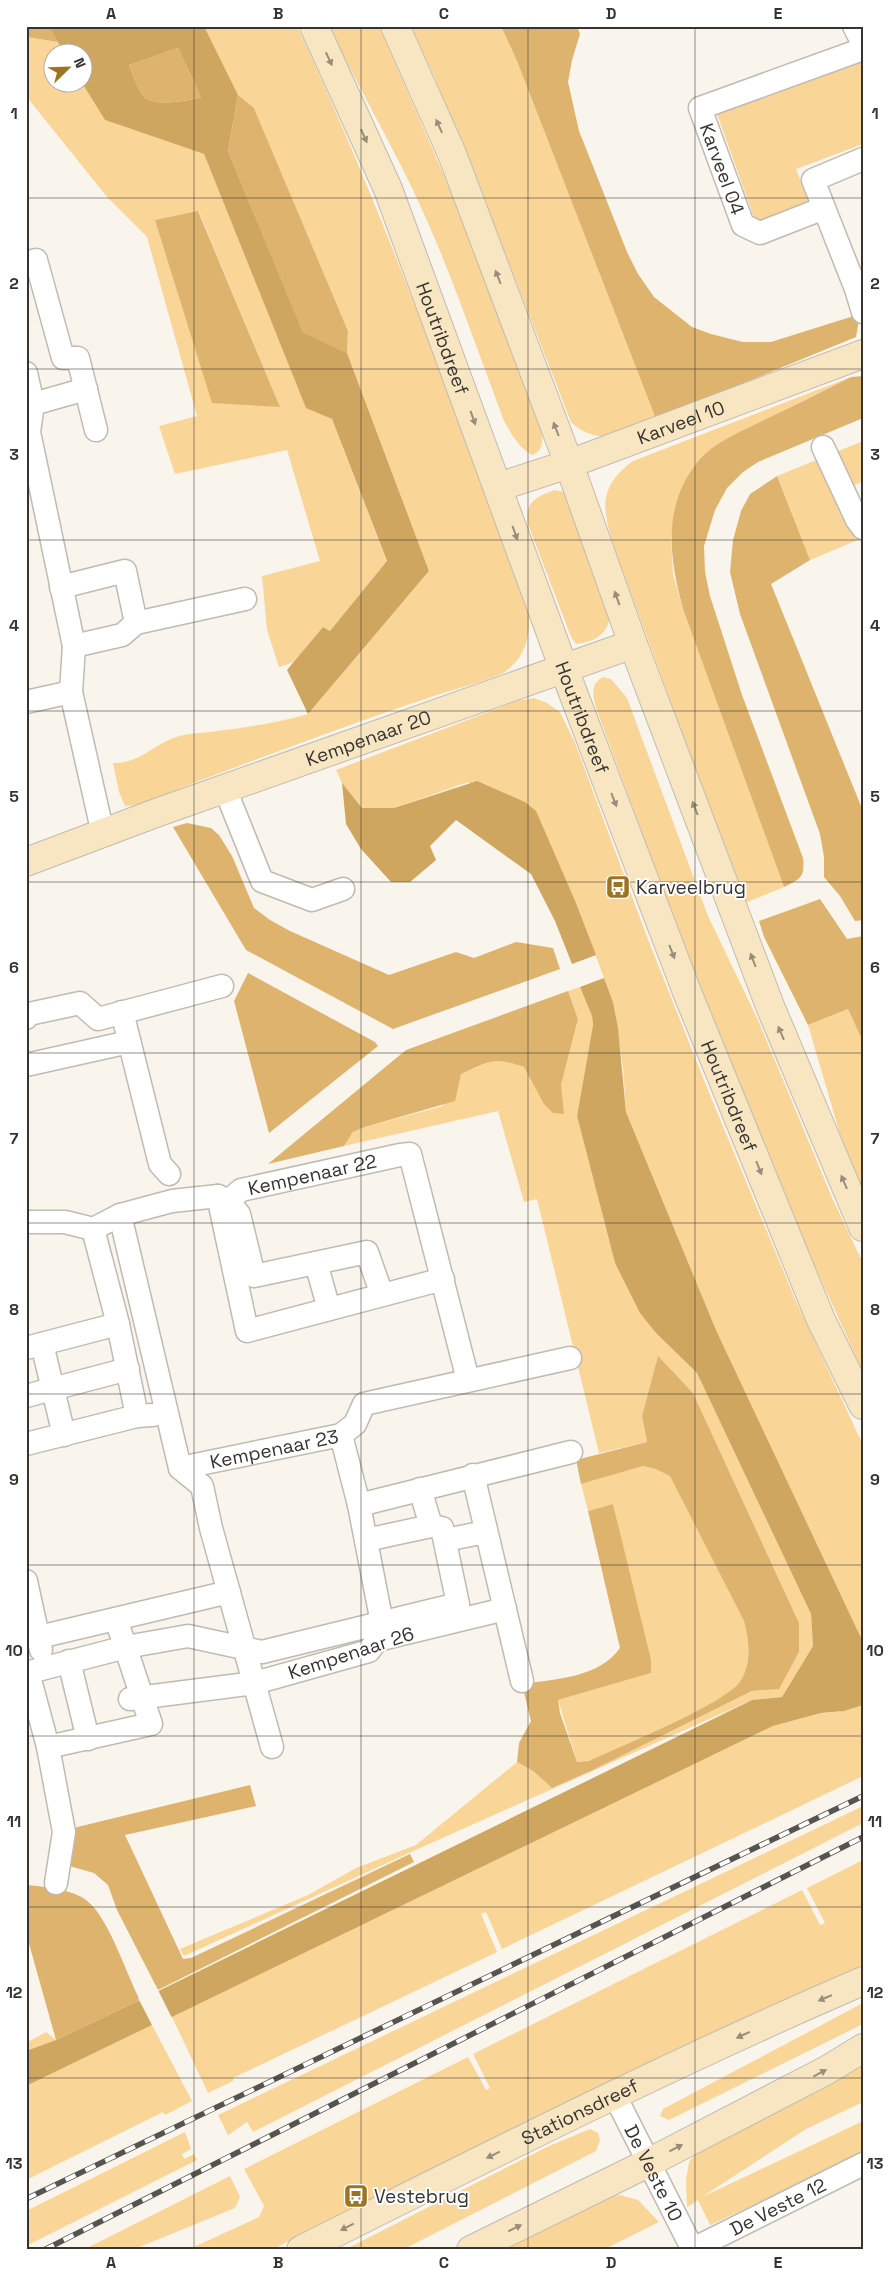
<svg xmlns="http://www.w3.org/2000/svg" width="889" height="2276" font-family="'Space Grotesk',sans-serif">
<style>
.green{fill:#fad598;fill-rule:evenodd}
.forest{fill:#ddb36d}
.water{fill:#cfa65f;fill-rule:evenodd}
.pier{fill:#faf5ec}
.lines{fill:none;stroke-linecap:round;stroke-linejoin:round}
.street-casing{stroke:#c0bbb2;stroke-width:25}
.secondary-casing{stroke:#c0bbb2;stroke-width:30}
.street{stroke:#fff;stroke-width:22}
.secondary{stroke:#f8e6c2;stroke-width:28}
.rail-casing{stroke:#565450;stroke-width:5.5}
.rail{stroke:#fff;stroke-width:4;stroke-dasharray:11;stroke-linecap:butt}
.oneway{fill:#978d7a}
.grid{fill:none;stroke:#363431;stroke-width:1;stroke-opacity:0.55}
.labels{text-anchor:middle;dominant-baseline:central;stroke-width:4;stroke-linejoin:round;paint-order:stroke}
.street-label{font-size:19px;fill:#363431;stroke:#fff}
.poi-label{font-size:19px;fill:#363431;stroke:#fff;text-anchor:start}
.neatline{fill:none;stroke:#363431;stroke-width:2}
.grid-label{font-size:16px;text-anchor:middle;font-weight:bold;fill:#363431}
</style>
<rect width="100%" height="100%" fill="#faf5ec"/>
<g class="green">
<path d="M 204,26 L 297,26 C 386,217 456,414 529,611 C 530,636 527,654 506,671 C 496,679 447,691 431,697 C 355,722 279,751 204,779 C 180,787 149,805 125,806 L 119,792 L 113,763 C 141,763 151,746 176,737 C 188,733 204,733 217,731 C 248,727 278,723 308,714 L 429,571 L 347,353 L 348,331 L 254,108 L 238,95 Z"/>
<path d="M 329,26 L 379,26 L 455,201 L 541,428 C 543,439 544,451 532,455 C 518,447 512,435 504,421 C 475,344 448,263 412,188 C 386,134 355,81 329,26 Z"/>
<path d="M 411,26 L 501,26 L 517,61 L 656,419 C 624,432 601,449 571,422 L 493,222 L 434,76 Z"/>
<path d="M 26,37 L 58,42 L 64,52 L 52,52 L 52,82 L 82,83 L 105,120 L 204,154 L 306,407 L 332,419 L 387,562 L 330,631 L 323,627 L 294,662 L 279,667 L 267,630 L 262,576 L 320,561 L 287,450 L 175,474 L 159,426 L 197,416 L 147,237 L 107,197 L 26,96 ZM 199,212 L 280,407 L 155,220 Z"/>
<polygon points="863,61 863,144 796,169 808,201 756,223 716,111"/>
<path d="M 851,377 L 723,441 L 671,538 L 673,574 L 684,612 L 784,887 L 745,903 L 615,550 C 603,511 596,488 633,461 Z"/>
<polygon points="863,441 863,481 840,492 860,539 810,560 777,476"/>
<path d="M 554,490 L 565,492 L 610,614 C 609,634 594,642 576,644 L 571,637 L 528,524 C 525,501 535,498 554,490 Z"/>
<path d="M 603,677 L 611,679 L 627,698 L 708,916 L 758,1020 L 833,1200 L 863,1263 L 863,1372 L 812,1260 L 726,1054 L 685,949 L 596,708 C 593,695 590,684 603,677 Z"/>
<polygon points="534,698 547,703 560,712 575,743 647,937 712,1100 796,1301 863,1445 863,1642 716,1330 626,1112 623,1067 613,1002 576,903 468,782 394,808 362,808 342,783 336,770 517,701"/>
<polygon points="580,987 592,1016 593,1025 577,1116 615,1263 656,1333 697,1373 811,1614 813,1646 782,1697 752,1700 411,1852 184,1956 180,1949 308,1895 356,1868 416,1845 517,1762 533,1771 552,1788 593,1770 752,1691 778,1689 799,1652 799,1623 693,1393 658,1357 642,1416 647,1442 599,1453 537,1199 524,1202 498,1111 344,1146 353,1132 365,1127 443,1106 461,1074 493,1060 504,1060 524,1067 530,1075 561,1085 578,1019 568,991"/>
<polygon points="848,1009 863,1042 863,1195 849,1165 808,1025"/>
<path d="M 643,1466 L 656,1469 L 670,1475 L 744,1621 C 749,1641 752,1661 741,1680 C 728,1703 618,1747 589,1761 L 577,1762 L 558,1700 L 651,1673 L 613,1504 L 588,1511 L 581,1484 Z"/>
<polygon points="863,1705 863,1776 502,1949 486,1912 481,1914 497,1952 233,2078 233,2081 208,2093 172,2017 773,1726 821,1713 837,1712"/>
<polygon points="863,1806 863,1823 253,2132 247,2122 228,2135 218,2115"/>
<polygon points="863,1860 863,1974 580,2097 271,2250 187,2250 259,2217 264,2206 244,2169 468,2057 486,2090 490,2088 473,2054 802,1890 820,1925 825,1923 807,1888"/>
<polygon points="863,2003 863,2024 669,2120 660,2116 663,2109"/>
<polygon points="152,2025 192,2101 165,2115 163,2112 26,2180 26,2086"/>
<polygon points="46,2032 56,2040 26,2051 26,2043"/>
<polygon points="863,2061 863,2102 806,2129 702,2197 863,2121 863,2154 710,2225 698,2200 687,2207 686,2180 689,2162 700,2149"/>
<polygon points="590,2129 598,2133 600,2140 596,2151 402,2250 344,2250 549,2146"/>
<polygon points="185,2132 191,2149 182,2154 184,2159 194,2154 197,2160 26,2246 26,2211"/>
<polygon points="230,2176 240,2197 235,2208 132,2250 83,2250"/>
<polygon points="620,2195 638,2200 659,2222 603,2250 489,2250 596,2199"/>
</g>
<g class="forest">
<polygon points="26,26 48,26 58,42 26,37"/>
<polygon points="501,26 577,26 580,34 572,60 568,82 579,131 627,252 638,274 654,297 692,327 711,334 743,342 771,342 860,314 856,337 656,419 517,61"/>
<path d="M 178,48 L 201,97 C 188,101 154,107 144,97 C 137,89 133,75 129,65 Z"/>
<polygon points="238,95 254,108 348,331 347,353 303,334 228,151"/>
<polygon points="198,211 280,407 212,403 155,220"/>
<path d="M 863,376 L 863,418 L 758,462 L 743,472 L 727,488 L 715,510 L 704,546 L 705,572 L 710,596 L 742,695 L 803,858 C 805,878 800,879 784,887 L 684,612 C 669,559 661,505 700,459 C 716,441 741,432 762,421 C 792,407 821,392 851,377 Z"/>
<polygon points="777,476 810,560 771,584 863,811 863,920 855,921 840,896 824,877 824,857 820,834 740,614 730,572 733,540 741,511 750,494"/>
<polygon points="187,823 211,828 219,835 232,856 254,908 270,920 290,931 389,975 456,952 474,958 516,942 553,948 560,969 393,1029 246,950 173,827"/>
<polygon points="820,899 847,939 863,936 863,1042 848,1009 808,1025 764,937 759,921"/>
<polygon points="248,973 375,1042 378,1046 269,1133 234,1001"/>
<path d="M 568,991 L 578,1019 L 561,1085 L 564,1114 L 553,1113 L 544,1104 L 524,1067 C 493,1056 490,1061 461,1074 L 455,1101 L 365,1127 L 353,1132 L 344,1146 L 268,1164 L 406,1050 Z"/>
<path d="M 658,1356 L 693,1393 L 799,1623 L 799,1652 L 779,1689 L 752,1691 L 593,1770 L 552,1788 L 533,1771 L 517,1762 L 519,1743 L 531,1721 L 522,1684 C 555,1679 599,1678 620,1648 L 588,1511 L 613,1504 L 651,1660 L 651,1673 L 558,1700 L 560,1713 L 577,1762 L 589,1761 C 618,1747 728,1703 741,1680 C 752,1661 749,1641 744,1621 L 670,1476 L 656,1469 L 643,1466 L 581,1484 L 576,1460 L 647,1442 L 642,1416 Z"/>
<polygon points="250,1785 256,1806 125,1835 183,1959 191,1958 410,1854 414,1862 158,1990 117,1910 108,1885 94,1873 66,1865 57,1832"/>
<path d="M 26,1885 C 41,1886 74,1890 86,1900 C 109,1917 126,1974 140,2000 L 56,2040 L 26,1933 Z"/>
</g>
<g class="water">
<path d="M 48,26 L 204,26 L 238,95 L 228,151 L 303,333 L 347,353 L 429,571 L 308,714 L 287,670 L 323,627 L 330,631 L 387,561 L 332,419 L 306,408 L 204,154 L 105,120 L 82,83 L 82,52 L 64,52 ZM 178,48 L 201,97 C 189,101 154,107 144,97 C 137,89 133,75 129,65 Z"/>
<polygon points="477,781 525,802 536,811 576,903 596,955 572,964 555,921 531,874 456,820 430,846 436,860 410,882 391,882 361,849 346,824 342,783 362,808 394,808"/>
<polygon points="604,978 613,1002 618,1028 626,1112 716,1330 863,1642 863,1705 844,1711 821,1713 773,1726 172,2017 152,2025 26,2086 26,2051 56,2040 140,2000 752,1700 782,1697 813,1646 811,1614 697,1373 656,1333 640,1313 615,1263 577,1116 593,1025 592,1016 580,987"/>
</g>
<polygon class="pier" points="157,1988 173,2020 153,2027 138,1998"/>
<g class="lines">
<defs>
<g id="street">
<polyline points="854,26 863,44"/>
<polyline points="863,159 813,180 856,289 863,312"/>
<polyline points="824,208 760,233 743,225 700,108 863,49"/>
<polyline points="26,263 36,260 63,358 78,358 96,430"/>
<polyline points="26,373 33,404 29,432 74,646 71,692 103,834"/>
<polyline points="33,404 86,389"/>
<polyline points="823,447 857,520 863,528"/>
<polyline points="61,587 125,571 136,623"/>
<polyline points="74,646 122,635 136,623 245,599"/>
<polyline points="26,702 71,692"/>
<polyline points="225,789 262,881 312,900 343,889"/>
<polyline points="122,1012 160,1164 169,1174"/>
<polyline points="26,1018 29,1014 80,1003 98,1019 222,986"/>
<polyline points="26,1065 129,1042"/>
<polyline points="218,1196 247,1331 443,1279"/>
<path id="s1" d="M 228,1201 L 241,1190 L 400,1155 L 410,1154 L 468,1380"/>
<polyline points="120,1215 180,1468 202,1486 211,1528 272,1747"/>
<polyline points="26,1222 65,1222 93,1229 120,1215 172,1201 218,1196 228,1201 239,1214 254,1276 367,1252 382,1295"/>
<polyline points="93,1229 118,1324 137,1416"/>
<polyline points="316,1263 329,1309"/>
<polyline points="42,1344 64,1435"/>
<polyline points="26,1348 118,1324"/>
<polyline points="26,1396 128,1369"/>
<polyline points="341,1435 359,1505 382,1623"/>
<polyline points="26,1444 137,1416 153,1415"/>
<path id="s2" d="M 180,1468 L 341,1435 L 355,1424 L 364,1404 L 570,1358"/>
<polyline points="473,1475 522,1681"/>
<polyline points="359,1505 571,1452"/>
<polyline points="366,1540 431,1526 420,1489"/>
<polyline points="445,1540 486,1532"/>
<polyline points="26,1581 41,1650"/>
<polyline points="39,1637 229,1592"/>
<polyline points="69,1661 88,1739"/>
<polyline points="28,1672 48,1747 64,1832 56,1883"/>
<polyline points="26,1673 126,1647 188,1636 262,1652 458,1604 442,1528 431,1526"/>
<polyline points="130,1699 255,1683 369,1651 377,1640 505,1609"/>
<polyline points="48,1747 151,1724 116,1619"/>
<path id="s3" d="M 615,2096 L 693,2250"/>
<path id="s4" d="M 693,2249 L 863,2164"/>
</g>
<g id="secondary">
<path id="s5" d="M 314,26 L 388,189 L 564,669 L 687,992 L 821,1320 L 863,1405"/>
<polyline points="395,26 452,154 569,464 633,644 770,1006 863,1227"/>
<path id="s6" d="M 498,487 L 569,464 L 863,354"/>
<path id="s7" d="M 26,862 L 156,813 L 633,644"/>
<path id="s8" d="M 301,2250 C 487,2157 672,2063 863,1981"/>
<polyline points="471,2250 648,2163 827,2070 863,2048"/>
</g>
</defs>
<use href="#street" class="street-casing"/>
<use href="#secondary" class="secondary-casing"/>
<use href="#street" class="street"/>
<use href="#secondary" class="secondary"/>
<defs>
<g id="rail">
<polyline points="26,2199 863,1796"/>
<polyline points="44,2250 863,1837"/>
</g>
</defs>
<use href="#rail" class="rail-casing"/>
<use href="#rail" class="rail"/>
</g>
<defs><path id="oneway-solid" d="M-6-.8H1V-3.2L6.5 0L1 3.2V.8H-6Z" transform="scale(1.25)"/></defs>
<g class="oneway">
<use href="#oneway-solid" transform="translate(329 59) rotate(65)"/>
<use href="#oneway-solid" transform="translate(439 126) rotate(-114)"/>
<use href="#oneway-solid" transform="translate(364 136) rotate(66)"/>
<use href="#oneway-solid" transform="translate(498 277) rotate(-111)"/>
<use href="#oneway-solid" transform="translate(473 418) rotate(70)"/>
<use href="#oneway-solid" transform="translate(556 429) rotate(-111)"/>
<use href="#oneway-solid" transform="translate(515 533) rotate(70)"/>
<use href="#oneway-solid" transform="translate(617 598) rotate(-110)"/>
<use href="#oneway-solid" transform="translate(614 800) rotate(69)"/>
<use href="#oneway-solid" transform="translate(695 808) rotate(-111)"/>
<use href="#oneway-solid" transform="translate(672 952) rotate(69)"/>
<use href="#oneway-solid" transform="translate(753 960) rotate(-111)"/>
<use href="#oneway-solid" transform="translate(781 1033) rotate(-113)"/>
<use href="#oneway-solid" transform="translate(759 1168) rotate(68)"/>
<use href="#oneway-solid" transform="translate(844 1182) rotate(-113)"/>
<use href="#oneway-solid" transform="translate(825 1998) rotate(157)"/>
<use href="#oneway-solid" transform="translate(743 2035) rotate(155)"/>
<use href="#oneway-solid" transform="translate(820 2073) rotate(-28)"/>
<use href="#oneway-solid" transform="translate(676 2148) rotate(-27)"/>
<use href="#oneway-solid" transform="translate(493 2155) rotate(154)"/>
<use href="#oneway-solid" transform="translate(347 2227) rotate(153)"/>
<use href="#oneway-solid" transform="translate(515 2228) rotate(-26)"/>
</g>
<path class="grid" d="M 194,26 L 194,2250M 361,26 L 361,2250M 528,26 L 528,2250M 695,26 L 695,2250M 26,198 L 863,198M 26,369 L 863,369M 26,540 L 863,540M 26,711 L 863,711M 26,882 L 863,882M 26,1053 L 863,1053M 26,1223 L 863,1223M 26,1394 L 863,1394M 26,1565 L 863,1565M 26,1736 L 863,1736M 26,1907 L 863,1907M 26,2078 L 863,2078"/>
<defs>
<symbol id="bus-square" viewBox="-11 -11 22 22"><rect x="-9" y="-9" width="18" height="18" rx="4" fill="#9e7423" stroke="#fff"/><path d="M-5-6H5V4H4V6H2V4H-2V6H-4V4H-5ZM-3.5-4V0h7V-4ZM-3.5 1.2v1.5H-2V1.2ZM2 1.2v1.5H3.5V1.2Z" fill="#fff"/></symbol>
</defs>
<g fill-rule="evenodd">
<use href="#bus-square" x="604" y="873" width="28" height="28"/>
<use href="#bus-square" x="342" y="2182" width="28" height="28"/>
</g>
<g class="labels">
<g class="street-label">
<text transform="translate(722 169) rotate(70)">Karveel 04</text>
<text stroke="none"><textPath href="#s5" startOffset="338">Houtribdreef</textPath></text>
<text stroke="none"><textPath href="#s6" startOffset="194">Karveel 10</textPath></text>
<text stroke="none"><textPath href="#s5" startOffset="742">Houtribdreef</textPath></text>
<text stroke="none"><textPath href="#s7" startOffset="364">Kempenaar 20</textPath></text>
<text stroke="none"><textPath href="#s5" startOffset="1148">Houtribdreef</textPath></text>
<text stroke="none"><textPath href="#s1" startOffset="90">Kempenaar 22</textPath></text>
<text stroke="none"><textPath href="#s2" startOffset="96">Kempenaar 23</textPath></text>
<text transform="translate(351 1653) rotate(-18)">Kempenaar 26</text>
<text stroke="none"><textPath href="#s8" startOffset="311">Stationsdreef</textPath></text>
<text stroke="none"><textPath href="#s3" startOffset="86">De Veste 10</textPath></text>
<text stroke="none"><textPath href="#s4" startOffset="95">De Veste 12</textPath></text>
</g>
<g class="poi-label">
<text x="636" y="887">Karveelbrug</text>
<text x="374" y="2196">Vestebrug</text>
</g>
</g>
<rect width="889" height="2276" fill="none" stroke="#ffffff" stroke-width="55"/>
<g transform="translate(68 68) rotate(67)"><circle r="24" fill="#ffffff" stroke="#afaead"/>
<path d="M0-4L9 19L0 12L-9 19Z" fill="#9e7423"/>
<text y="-8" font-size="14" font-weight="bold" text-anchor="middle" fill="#363431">N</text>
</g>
<rect x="28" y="28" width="834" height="2220" class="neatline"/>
<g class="grid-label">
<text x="111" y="19">A</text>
<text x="278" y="19">B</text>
<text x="444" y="19">C</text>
<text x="611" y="19">D</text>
<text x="778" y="19">E</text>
<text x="14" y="119">1</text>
<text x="875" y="119">1</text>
<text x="14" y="289">2</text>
<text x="875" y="289">2</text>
<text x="14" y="460">3</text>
<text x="875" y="460">3</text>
<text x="14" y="631">4</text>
<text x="875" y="631">4</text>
<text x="14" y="802">5</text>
<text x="875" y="802">5</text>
<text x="14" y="973">6</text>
<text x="875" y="973">6</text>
<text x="14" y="1144">7</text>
<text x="875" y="1144">7</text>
<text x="14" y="1315">8</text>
<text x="875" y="1315">8</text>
<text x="14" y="1485">9</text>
<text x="875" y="1485">9</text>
<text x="14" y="1656">10</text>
<text x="875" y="1656">10</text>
<text x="14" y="1827">11</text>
<text x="875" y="1827">11</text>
<text x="14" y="1998">12</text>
<text x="875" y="1998">12</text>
<text x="14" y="2169">13</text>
<text x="875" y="2169">13</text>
<text x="111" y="2268">A</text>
<text x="278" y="2268">B</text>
<text x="444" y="2268">C</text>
<text x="611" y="2268">D</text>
<text x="778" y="2268">E</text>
</g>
</svg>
